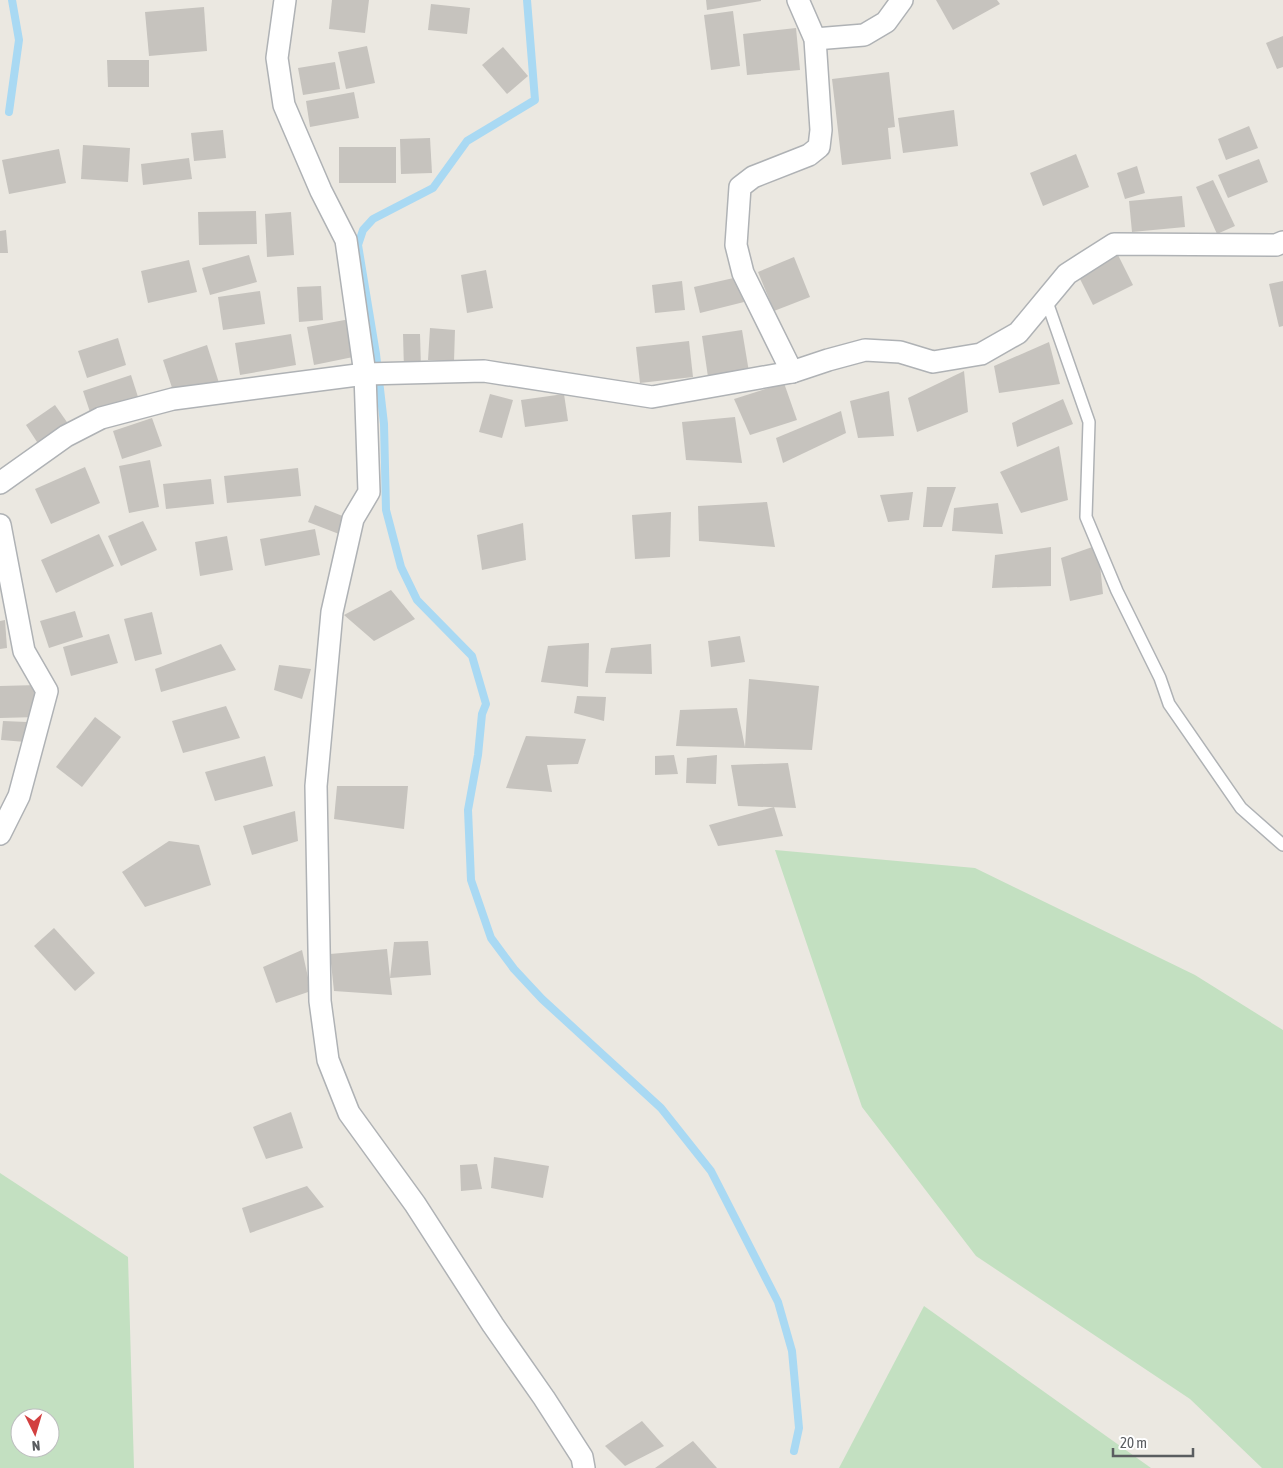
<svg xmlns="http://www.w3.org/2000/svg" width="1283" height="1468" font-family="'Asap Condensed',sans-serif">
<style>
.green{fill:#c3e0c1;fill-rule:evenodd}
.lines{fill:none;stroke-linecap:round;stroke-linejoin:round}
.stream{stroke:#a9d9f3;stroke-width:8}
.building{fill:#c6c3be}
.service-casing{stroke:#afb2b5;stroke-width:14}
.minor-casing{stroke:#afb2b5;stroke-width:24}
.service{stroke:#fff;stroke-width:11}
.minor{stroke:#fff;stroke-width:21}
</style>
<rect width="100%" height="100%" fill="#ebe8e1"/>
<g class="green">
<polygon points="775,850 975,868 1195,975 1283,1030 1283,1468 1262,1468 1190,1399 976,1256 862,1107"/>
<path d="M 0,1173 L 128,1257 L 134,1468 L 0,1468 ZM 20,1418 L 50,1418 L 50,1448 L 20,1448 Z"/>
<polygon points="924,1306 1151,1468 839,1468"/>
</g>
<g class="lines">
<g class="stream">
<polyline points="527,0 535,100 467,141 433,188 373,219 363,230 358,245 376,354 384,424 386,510 401,567 417,600 472,656 486,704 482,714 478,755 468,810 471,880 491,938 514,969 542,999 661,1108 711,1171 778,1302 792,1351 799,1428 794,1451"/>
<polyline points="9,112 19,40 12,0"/>
</g>
</g>
<g class="building">
<polygon points="332,0 369,0 365,33 329,29"/>
<polygon points="706,0 761,0 761,1 707,10"/>
<polygon points="936,0 997,0 1000,4 953,30"/>
<polygon points="431,4 470,8 467,34 428,30"/>
<polygon points="204,7 207,51 149,56 145,12"/>
<polygon points="733,11 740,66 711,70 704,15"/>
<polygon points="796,28 800,70 747,75 743,34"/>
<polygon points="1283,36 1283,67 1277,69 1266,43"/>
<polygon points="367,46 375,83 346,89 338,52"/>
<polygon points="503,47 528,76 507,94 482,65"/>
<polygon points="107,60 149,60 149,87 108,87"/>
<polygon points="335,62 340,89 303,95 298,68"/>
<polygon points="889,72 895,127 888,128 891,159 842,165 832,79"/>
<polygon points="354,92 359,118 310,127 306,101"/>
<polygon points="954,110 958,146 903,153 898,118"/>
<polygon points="1249,126 1258,148 1226,160 1218,139"/>
<polygon points="223,130 226,158 194,161 191,133"/>
<polygon points="430,138 432,173 401,174 400,139"/>
<polygon points="83,145 130,148 128,182 81,179"/>
<rect x="339" y="147" width="57" height="36"/>
<polygon points="59,149 66,183 9,194 2,160"/>
<polygon points="1076,154 1089,187 1043,206 1030,173"/>
<polygon points="189,158 192,179 143,185 141,164"/>
<polygon points="1259,159 1268,182 1228,198 1218,175"/>
<polygon points="1137,166 1145,193 1125,199 1117,173"/>
<polygon points="1213,180 1235,226 1217,234 1196,187"/>
<polygon points="1182,196 1185,227 1132,232 1129,201"/>
<polygon points="256,211 257,244 199,245 198,212"/>
<polygon points="291,212 294,255 267,257 265,214"/>
<polygon points="6,230 8,253 0,253 0,231"/>
<polygon points="249,255 257,282 210,295 202,268"/>
<polygon points="1118,255 1133,285 1093,305 1078,275"/>
<polygon points="794,257 810,297 774,311 758,272"/>
<polygon points="189,260 197,292 148,303 141,271"/>
<polygon points="486,270 493,308 467,313 461,275"/>
<polygon points="738,277 744,302 700,313 694,287"/>
<polygon points="682,281 685,310 655,313 652,285"/>
<polygon points="1283,281 1283,326 1279,327 1269,284"/>
<polygon points="321,286 323,320 299,322 297,287"/>
<polygon points="260,291 265,324 223,330 218,297"/>
<polygon points="350,319 358,356 314,365 307,327"/>
<polygon points="430,328 455,330 454,361 428,360"/>
<polygon points="742,330 749,372 708,377 702,336"/>
<polygon points="291,334 296,365 240,375 235,343"/>
<polygon points="403,334 420,334 421,369 404,370"/>
<polygon points="118,338 126,365 87,378 78,351"/>
<polygon points="689,341 693,377 640,383 636,347"/>
<polygon points="1049,342 1060,384 999,393 994,366"/>
<polygon points="207,345 219,383 175,397 163,360"/>
<polygon points="964,371 968,412 917,432 908,398"/>
<polygon points="131,375 139,400 91,415 83,391"/>
<polygon points="784,383 797,420 750,435 734,399"/>
<polygon points="889,391 894,436 858,438 850,401"/>
<polygon points="490,394 513,400 502,438 479,432"/>
<polygon points="564,394 568,421 525,427 521,400"/>
<polygon points="1063,399 1073,424 1017,447 1012,423"/>
<polygon points="55,405 69,425 39,445 26,425"/>
<polygon points="841,411 846,433 783,463 776,438"/>
<polygon points="735,417 742,463 686,460 682,422"/>
<polygon points="152,418 162,446 122,459 113,431"/>
<polygon points="1059,446 1068,500 1021,513 1000,472"/>
<polygon points="150,460 159,507 129,513 119,466"/>
<polygon points="85,467 100,503 51,524 35,489"/>
<polygon points="298,468 301,496 227,503 224,476"/>
<polygon points="211,479 214,504 166,509 163,484"/>
<polygon points="927,487 956,487 942,527 923,527"/>
<polygon points="913,492 909,520 888,522 880,495"/>
<polygon points="767,502 775,547 699,541 698,506"/>
<polygon points="998,503 1003,534 952,531 954,508"/>
<polygon points="315,505 345,517 339,534 308,522"/>
<polygon points="671,512 670,557 635,559 632,515"/>
<polygon points="143,521 157,550 121,566 108,536"/>
<polygon points="523,523 526,560 482,570 477,535"/>
<polygon points="315,529 320,555 265,566 260,539"/>
<polygon points="99,534 114,566 56,593 41,560"/>
<polygon points="227,536 233,570 200,576 195,542"/>
<polygon points="1098,545 1103,594 1070,601 1061,558"/>
<polygon points="1051,547 1051,586 992,588 995,555"/>
<polygon points="391,590 415,619 374,641 344,615"/>
<polygon points="75,611 83,637 49,648 40,621"/>
<polygon points="152,612 162,654 135,661 124,619"/>
<polygon points="5,620 7,648 0,649 0,621"/>
<polygon points="109,634 118,663 71,676 63,647"/>
<polygon points="740,636 745,662 711,667 708,641"/>
<polygon points="589,643 588,687 541,682 548,646"/>
<polygon points="221,644 236,670 161,692 155,669"/>
<polygon points="651,644 652,674 605,673 611,648"/>
<polygon points="279,665 311,669 302,699 274,690"/>
<polygon points="749,679 819,686 812,750 676,746 680,710 737,708 745,747"/>
<polygon points="38,685 38,717 0,718 0,686"/>
<polygon points="577,696 606,697 604,721 574,713"/>
<polygon points="226,706 240,738 183,753 172,721"/>
<polygon points="95,717 121,737 82,787 56,767"/>
<polygon points="3,721 27,722 26,742 1,740"/>
<polygon points="526,736 586,739 578,764 547,765 552,792 506,788"/>
<polygon points="674,755 678,774 655,775 655,756"/>
<polygon points="717,755 716,784 686,783 687,758"/>
<polygon points="265,756 273,786 215,801 205,772"/>
<polygon points="788,763 796,808 738,806 731,765"/>
<polygon points="337,786 408,786 404,829 334,819"/>
<polygon points="774,807 783,836 718,846 709,825"/>
<polygon points="295,811 298,841 252,855 243,826"/>
<polygon points="169,841 199,845 211,885 145,907 122,872"/>
<polygon points="54,928 95,973 75,991 34,946"/>
<polygon points="428,941 431,975 390,978 392,995 334,991 330,954 387,949 390,978 394,942"/>
<polygon points="302,950 311,991 276,1003 263,967"/>
<polygon points="291,1112 303,1148 266,1159 253,1127"/>
<polygon points="494,1157 549,1166 543,1198 491,1188"/>
<polygon points="477,1164 482,1189 461,1191 460,1165"/>
<polygon points="307,1186 324,1207 250,1233 242,1208"/>
<polygon points="642,1421 664,1446 625,1466 605,1446"/>
<polygon points="693,1441 717,1468 655,1468"/>
</g>
<g class="lines">
<defs>
<polyline id="service" points="1046,299 1089,422 1086,517 1117,591 1160,678 1169,704 1241,808 1283,845"/>
<g id="minor">
<polyline points="285,0 277,58 284,105 321,191 346,240 365,374 369,492 353,519 332,612 316,786 320,1001 328,1060 349,1113 415,1204 493,1325 544,1398 582,1457 584,1468"/>
<polyline points="815,39 864,35 886,22 902,0"/>
<polyline points="792,372 743,273 736,245 740,187 753,177 809,155 819,147 821,130 815,39 798,0"/>
<polyline points="0,483 66,436 101,418 173,399 365,374 484,371 652,397 792,372 828,360 865,350 900,352 933,362 981,354 1018,333 1067,274 1114,244 1276,245 1283,242"/>
<polyline points="0,525 24,651 47,691 19,796 0,834"/>
</g>
</defs>
<use href="#service" class="service-casing"/>
<use href="#minor" class="minor-casing"/>
<use href="#service" class="service"/>
<use href="#minor" class="minor"/>
</g>
<g transform="translate(35 1433) rotate(175)"><circle r="24" fill="#ffffff" stroke="#bdbebf"/>
<path d="M0-4L9 19L0 12L-9 19Z" fill="#d24040"/>
<text y="-8" font-size="14" font-weight="bold" text-anchor="middle" fill="#5a5d60">N</text>
</g>
<path d="M1113 1448v8h80v-8" fill="none" stroke="#5a5d60" stroke-width="2.5"/>
<text x="1120" y="1448" font-size="15" fill="#5a5d60" stroke="#ffffff" stroke-width="4" paint-order="stroke">20 m</text>
</svg>
